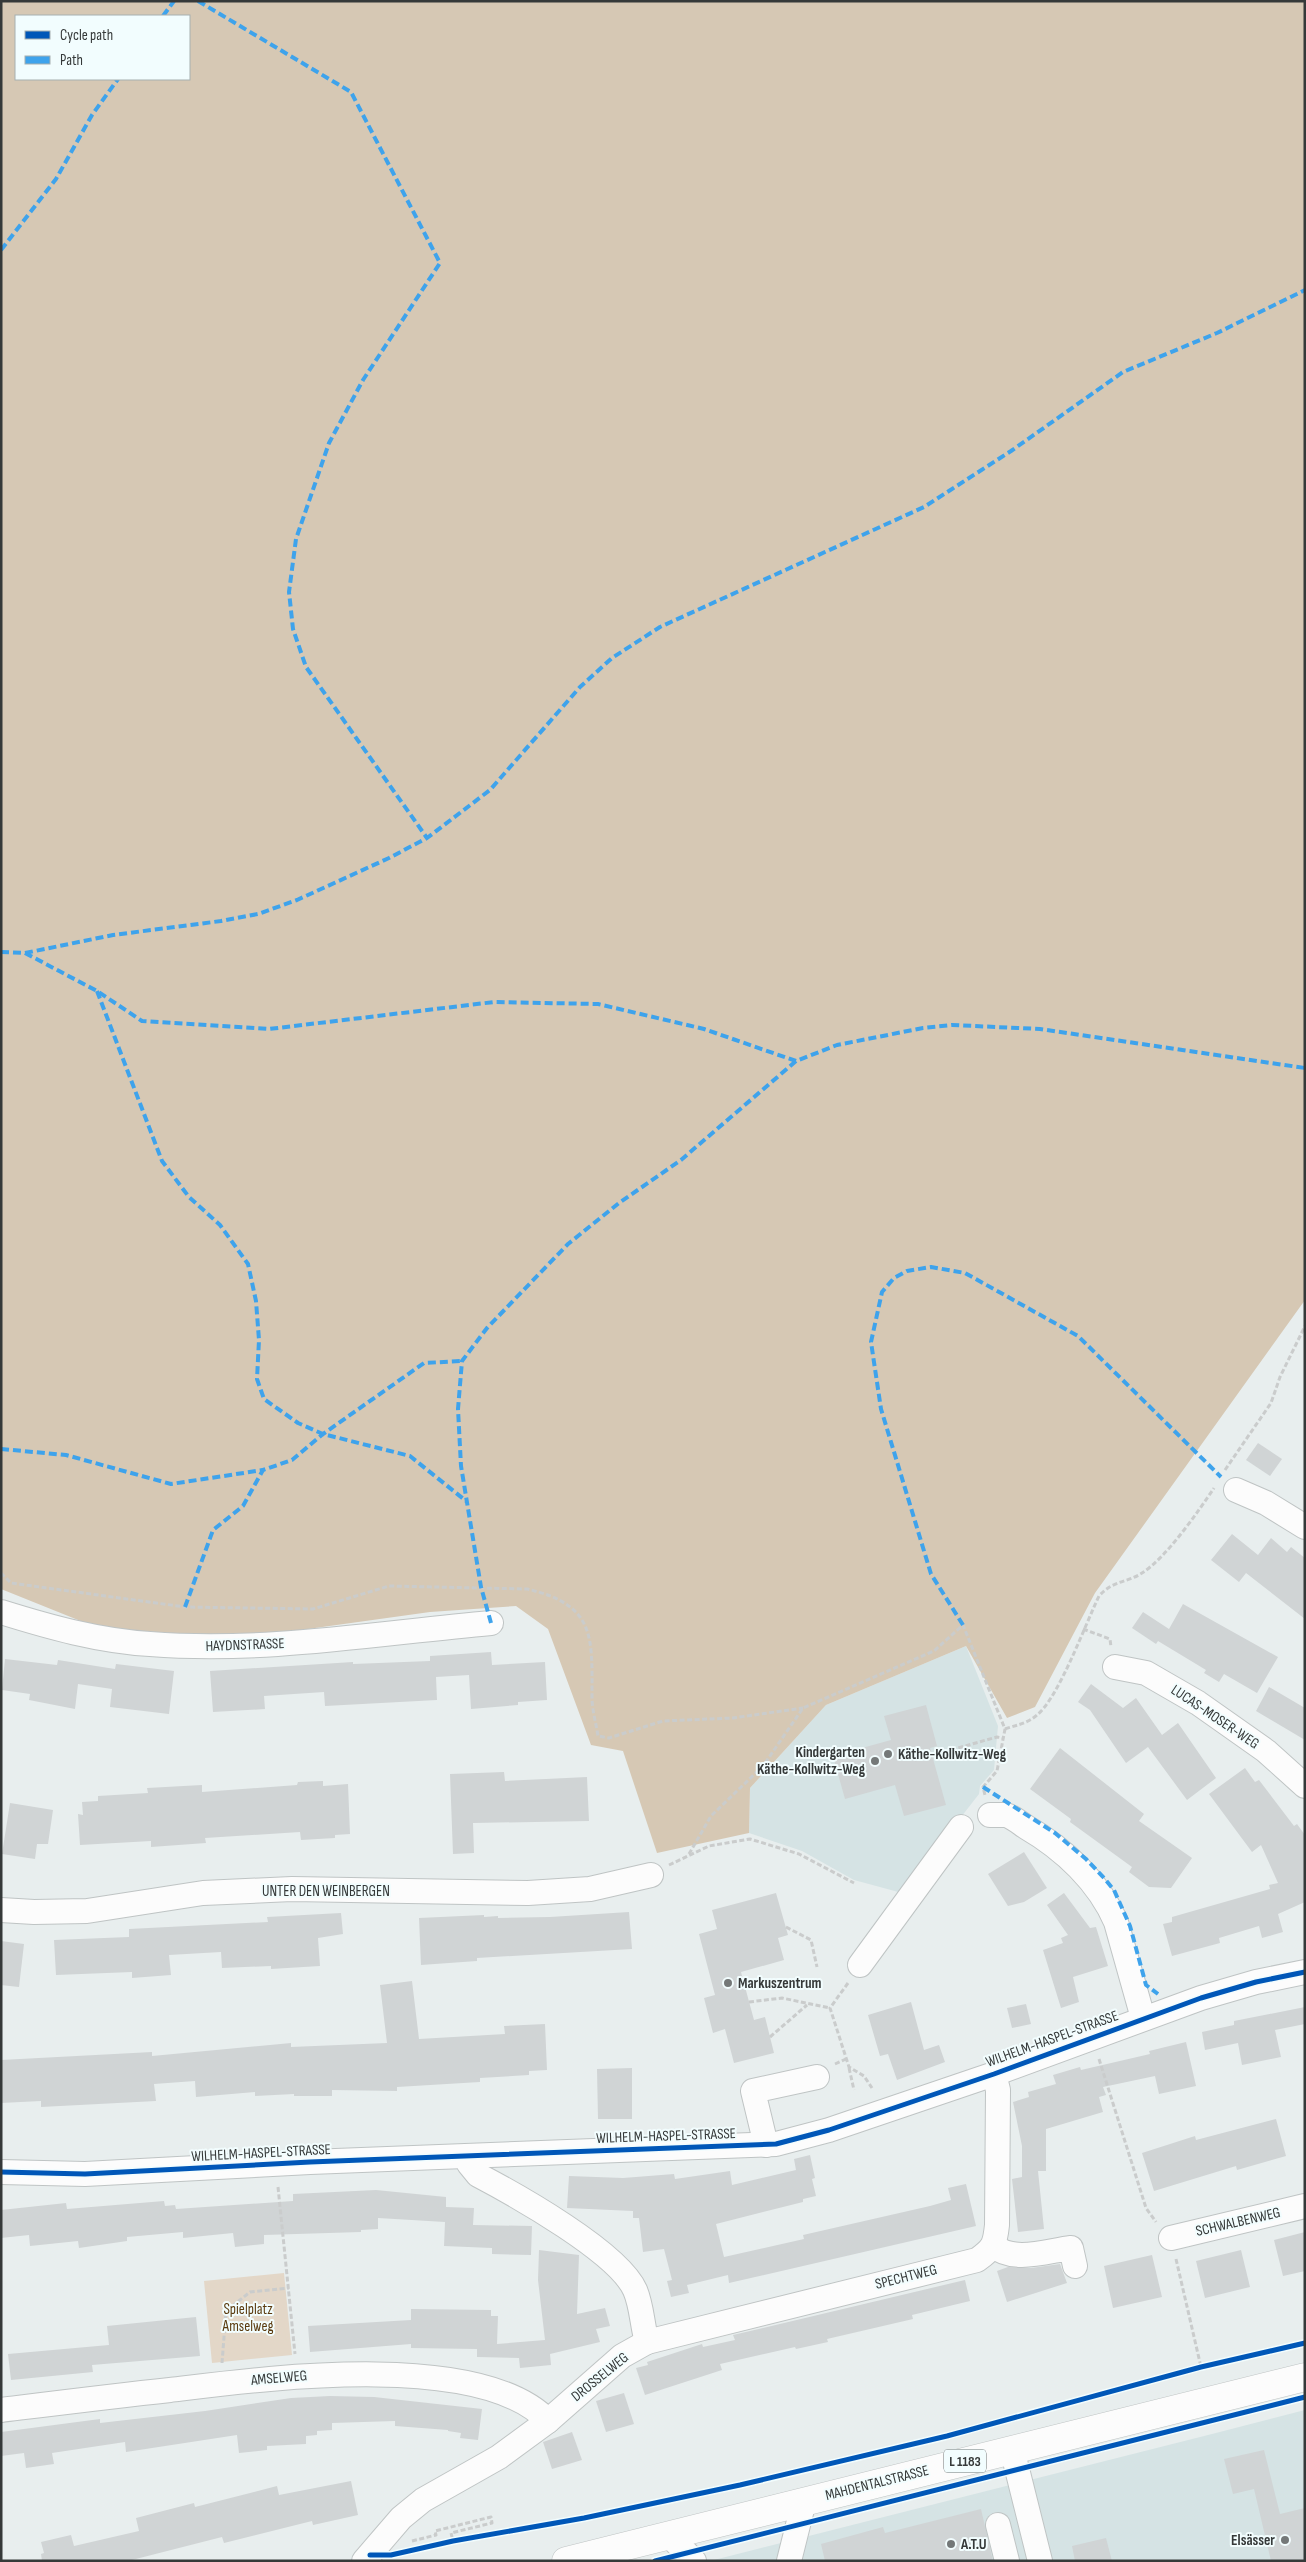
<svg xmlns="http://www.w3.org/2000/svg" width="1306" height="2562" font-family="'Sofia Sans Condensed',sans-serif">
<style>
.built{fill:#d5e3e4}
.green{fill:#e3d7c8}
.forest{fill:#d6c8b4;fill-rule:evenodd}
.building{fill:#d0d4d5}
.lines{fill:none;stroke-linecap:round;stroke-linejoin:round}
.minor-casing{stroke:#bfc4c4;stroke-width:26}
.major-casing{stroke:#bfc4c4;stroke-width:29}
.path{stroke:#cacccc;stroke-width:3;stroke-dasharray:5 2.5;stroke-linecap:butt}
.minor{stroke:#fcfcfc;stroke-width:24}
.major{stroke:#fcfcfc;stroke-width:28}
.quiet{stroke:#3ea3ec;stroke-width:4;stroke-dasharray:8 4;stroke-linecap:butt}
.cycleway-casing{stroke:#f2fdfe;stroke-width:8}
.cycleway{stroke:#0057b8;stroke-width:5}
.poi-dot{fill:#747878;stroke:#f2fdfe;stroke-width:2}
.labels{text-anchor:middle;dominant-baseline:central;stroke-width:4;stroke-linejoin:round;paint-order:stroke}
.shield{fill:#f2fdfe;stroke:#6e7474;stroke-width:1}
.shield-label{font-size:14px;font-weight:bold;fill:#353939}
.street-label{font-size:15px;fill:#353939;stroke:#f2fdfe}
.poi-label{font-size:15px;font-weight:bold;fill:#353939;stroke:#f2fdfe;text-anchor:start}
.park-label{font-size:15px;fill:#5a3a0e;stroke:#f2fdfe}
</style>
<rect width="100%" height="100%" fill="#e8eeee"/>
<g class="built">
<polygon points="966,1646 998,1726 994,1770 980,1786 979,1794 902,1893 854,1880 802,1851 749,1833 750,1788 826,1705"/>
<polygon points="1305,2410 1305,2561 710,2561 1212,2434"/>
</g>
<polygon class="green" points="284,2273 292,2355 212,2363 204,2281"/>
<path class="forest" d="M 1,1 L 1305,1 L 1305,1300 L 1095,1593 L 1035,1707 L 1007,1718 L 966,1646 L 826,1705 L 750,1788 L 749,1833 L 657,1853 L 623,1751 L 591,1745 L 548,1629 L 516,1606 L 430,1612 L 243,1638 L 98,1628 L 1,1589 ZM 16,16 L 189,16 L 189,79 L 16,79 Z"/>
<g class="building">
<polygon points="1258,1443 1282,1459 1270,1476 1246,1460"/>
<polygon points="1232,1534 1258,1555 1271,1538 1287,1552 1291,1547 1305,1558 1305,1619 1246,1573 1239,1582 1211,1560"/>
<polygon points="1183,1604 1278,1657 1257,1693 1224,1674 1219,1682 1204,1673 1206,1670 1158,1641 1156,1644 1132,1628 1143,1612 1169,1629"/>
<polygon points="491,1652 492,1665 545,1662 547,1700 518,1702 518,1705 471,1709 469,1675 436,1677 437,1700 325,1706 324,1692 264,1696 265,1709 213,1712 210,1671 353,1662 353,1664 430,1661 430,1656"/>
<polygon points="5,1659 57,1665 58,1660 115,1669 116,1664 174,1671 169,1714 110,1707 112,1689 78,1684 75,1709 29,1700 30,1694 2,1690"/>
<polygon points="1091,1684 1123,1708 1136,1698 1162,1735 1178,1723 1216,1778 1187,1800 1148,1747 1126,1763 1090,1710 1078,1702"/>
<polygon points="1269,1687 1305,1708 1305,1740 1256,1711"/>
<polygon points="926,1705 937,1746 930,1748 946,1805 904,1816 895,1785 845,1799 833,1756 891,1740 884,1716"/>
<polygon points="1060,1748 1144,1814 1139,1821 1192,1858 1171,1888 1149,1887 1129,1872 1132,1867 1070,1822 1071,1819 1030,1789"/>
<polygon points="1245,1768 1255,1782 1259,1780 1294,1826 1297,1824 1305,1835 1305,1902 1278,1914 1283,1932 1262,1938 1259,1926 1219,1938 1220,1943 1172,1956 1163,1924 1172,1922 1172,1917 1270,1889 1269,1885 1278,1883 1261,1845 1252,1852 1209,1794"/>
<polygon points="504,1772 505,1781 587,1777 589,1821 473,1823 474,1853 453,1854 450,1774"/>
<polygon points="323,1781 323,1786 348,1784 350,1834 335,1835 335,1838 301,1840 300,1832 205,1838 206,1843 151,1847 151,1841 80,1845 78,1814 83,1815 82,1802 98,1801 98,1796 148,1793 147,1788 202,1785 202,1792 297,1785 298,1782"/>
<polygon points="10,1803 53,1810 48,1844 37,1844 35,1859 2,1854"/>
<polygon points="1024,1852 1047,1888 1024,1902 1008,1906 988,1874"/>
<polygon points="776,1893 788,1935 778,1938 784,1960 741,1972 754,2020 765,2017 774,2053 734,2063 725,2029 713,2033 704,1998 715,1995 699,1934 717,1929 712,1910"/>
<polygon points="1064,1893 1090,1928 1096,1927 1108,1966 1073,1977 1079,2002 1061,2008 1043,1950 1063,1943 1061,1938 1068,1935 1047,1905"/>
<polygon points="629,1912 632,1949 477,1958 477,1961 421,1965 419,1918 484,1915 484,1917 498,1916 498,1918 550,1917"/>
<polygon points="341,1913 343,1934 318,1938 320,1966 271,1969 271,1966 222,1968 221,1952 169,1955 171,1975 132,1978 132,1972 56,1975 54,1940 129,1937 129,1929 268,1922 267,1917"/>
<polygon points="1,1941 24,1944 19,1987 1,1985"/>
<polygon points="412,1981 419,2039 505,2034 504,2026 545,2024 547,2070 529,2071 529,2075 480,2078 480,2082 397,2087 397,2091 332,2090 332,2096 294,2096 294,2094 255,2096 255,2092 196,2097 195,2081 154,2084 156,2101 41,2107 41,2101 1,2103 1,2060 152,2052 152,2056 291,2043 291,2047 387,2043 380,1985"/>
<polygon points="911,2002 924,2050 939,2045 945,2062 897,2080 888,2054 880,2056 868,2015"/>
<polygon points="1026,2004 1031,2024 1012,2028 1007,2008"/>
<polygon points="1305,2007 1305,2024 1275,2030 1281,2057 1242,2065 1238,2043 1205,2050 1202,2032 1234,2025 1234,2021"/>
<polygon points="1186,2042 1196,2086 1159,2094 1155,2076 1103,2087 1106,2095 1099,2097 1103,2112 1046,2129 1046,2171 1038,2171 1044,2229 1018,2232 1012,2179 1022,2177 1022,2146 1013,2102 1029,2097 1028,2092 1056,2084 1053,2075 1080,2067 1081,2070 1150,2054 1149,2051"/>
<polygon points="632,2068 632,2119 598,2119 597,2069"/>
<polygon points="1276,2119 1286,2156 1237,2170 1236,2166 1154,2191 1142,2153 1195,2136 1196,2140"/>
<polygon points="810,2155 815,2178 812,2179 816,2196 803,2199 803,2202 716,2224 724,2257 804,2239 803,2235 930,2206 951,2200 948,2188 966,2184 976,2226 729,2283 728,2275 687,2285 689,2293 671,2297 667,2281 672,2280 664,2249 643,2252 639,2218 633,2218 633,2211 567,2208 569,2176 623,2178 674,2174 675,2179 730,2171 732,2185 796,2170 794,2159"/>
<polygon points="376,2190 446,2197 446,2207 474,2208 473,2225 532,2226 531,2255 492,2254 492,2248 444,2246 445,2222 378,2218 378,2229 361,2230 361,2232 264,2235 264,2244 235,2247 233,2233 183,2238 183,2232 127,2237 127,2241 79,2248 78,2241 30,2246 29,2235 1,2238 1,2210 66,2203 67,2209 164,2201 165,2206 175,2205 176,2209 293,2201 293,2194"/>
<polygon points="1305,2232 1305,2271 1283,2276 1274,2240"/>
<polygon points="539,2250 579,2255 577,2314 605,2308 610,2326 596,2329 600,2342 550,2354 551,2365 520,2368 519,2358 477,2357 477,2349 411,2348 411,2344 310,2352 308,2326 411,2320 411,2309 491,2310 491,2316 498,2316 497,2344 545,2340 538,2280"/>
<polygon points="1241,2250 1250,2287 1205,2298 1196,2261"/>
<polygon points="1152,2255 1162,2297 1113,2308 1104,2266"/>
<polygon points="1060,2264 1067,2283 1007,2302 997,2271 1008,2267 1031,2268"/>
<polygon points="965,2280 970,2301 912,2315 913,2319 827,2339 828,2342 796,2349 795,2347 720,2364 722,2370 645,2395 636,2368 648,2365 647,2362 702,2344 703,2347 735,2340 733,2335"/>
<polygon points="196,2317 200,2356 92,2365 93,2372 11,2380 8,2354 109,2345 107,2326"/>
<polygon points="624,2393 634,2424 606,2432 596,2401"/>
<polygon points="330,2396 374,2397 482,2409 478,2440 460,2438 461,2433 448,2431 448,2430 395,2426 395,2421 332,2423 332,2430 317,2431 317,2435 306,2436 306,2444 267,2446 267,2450 239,2453 237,2435 126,2452 125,2442 52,2453 54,2464 26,2468 24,2453 1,2456 1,2432 100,2419 100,2423 205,2411 291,2398"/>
<polygon points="572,2432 582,2460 552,2469 543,2442"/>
<polygon points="1264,2450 1280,2514 1305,2508 1305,2561 1271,2561 1254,2489 1233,2494 1224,2459"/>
<polygon points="351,2481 358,2515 313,2525 312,2521 224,2543 222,2537 128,2561 42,2561 41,2554 44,2553 41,2542 71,2535 74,2546 139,2531 136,2518 194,2503 195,2507 277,2486 279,2495"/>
<polygon points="981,2509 993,2561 825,2561 821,2544 883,2527 885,2533"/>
<polygon points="1106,2538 1112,2561 1075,2561 1072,2546"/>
</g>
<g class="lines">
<defs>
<g id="minor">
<polyline points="1236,1490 1266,1503 1305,1527"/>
<path d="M 1,1612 C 49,1627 99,1641 150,1644 C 264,1653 378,1633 491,1623"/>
<polyline points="1115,1667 1146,1673 1198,1703 1266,1751 1305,1786"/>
<path d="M 990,1815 C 995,1815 1001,1815 1006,1815 C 1013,1817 1020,1823 1026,1827 C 1064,1849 1099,1882 1116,1922 L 1143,2018"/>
<polyline points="1,1910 34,1912 87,1911 203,1893 292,1889 528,1893 590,1889 651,1875"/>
<polyline points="860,1965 961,1827"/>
<polyline points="766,2145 753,2091 817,2077"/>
<polyline points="1,2172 85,2174 310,2162 776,2144 829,2130 994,2074 1201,1998 1256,1982 1305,1972"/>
<polyline points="1171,2238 1305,2206"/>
<path d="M 994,2246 C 1013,2263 1047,2251 1071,2248 L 1075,2266"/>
<path d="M 647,2342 L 977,2260 C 994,2248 995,2244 997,2225 L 998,2090 L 994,2074"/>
<path d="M 1,2410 C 58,2403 114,2396 170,2390 C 261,2379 480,2349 548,2421"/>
<polyline points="1012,2449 1040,2561"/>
<polyline points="998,2525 1007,2561"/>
<polyline points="669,2535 694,2561"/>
<path d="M 364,2561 L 401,2518 L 423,2500 L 499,2457 L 548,2421 L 622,2356 L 647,2342 C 642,2325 642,2306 635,2290 C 618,2252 516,2195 478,2175 L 469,2164 L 468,2156"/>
<polyline points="789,2561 804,2501"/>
</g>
<polyline id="major" points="566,2561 1305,2377"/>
</defs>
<use href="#minor" class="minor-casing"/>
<use href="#major" class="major-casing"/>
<g class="path">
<polyline points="1225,1470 1271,1403 1280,1377 1305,1326"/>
<path d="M 1,1573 L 11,1583 L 185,1607 L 313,1609 L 389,1586 L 527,1589 C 596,1605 592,1637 592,1697 C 592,1710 596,1723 598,1736 L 609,1738 L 663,1721 L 733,1718 L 803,1708"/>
<polyline points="1083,1629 1110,1639 1111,1647"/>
<path d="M 1005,1729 C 1017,1725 1028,1723 1037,1715 C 1059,1697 1085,1625 1099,1596 C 1113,1580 1127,1583 1142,1573 C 1166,1558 1198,1512 1214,1488"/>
<polyline points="915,1760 997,1737 1003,1738"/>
<polyline points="689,1854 711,1816 763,1766 803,1708 934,1651 963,1625 1005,1729 997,1771 983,1787 985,1795"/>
<polyline points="669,1865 709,1846 750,1839 799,1854 854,1883"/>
<polyline points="786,1927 811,1940 817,1967"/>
<polyline points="848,1983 830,2008 849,2067 864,2076 872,2088"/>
<polyline points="749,2002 782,1998 830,2008"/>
<polyline points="770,2037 807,2005"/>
<polyline points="1099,2059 1146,2208 1156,2222"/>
<polyline points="835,2064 846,2059"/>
<polyline points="849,2068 854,2090"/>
<polyline points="278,2187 295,2354"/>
<polyline points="1176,2259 1201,2367"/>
<polyline points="222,2363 226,2311 250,2292 289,2288"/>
<polyline points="412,2541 436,2535 435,2531 491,2517 492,2523 451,2533 453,2541"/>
</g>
<use href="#minor" class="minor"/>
<use href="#major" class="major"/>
<g class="quiet">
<polyline points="198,1 351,92 440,263 363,380 329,443 296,539 289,592 293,629 306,667 427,838"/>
<polyline points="163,16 174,1"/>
<polyline points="1,250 56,179 92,115 118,79"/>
<polyline points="1,952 25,953 113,935 221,921 258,914 297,900 389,858 427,838 490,790 580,687 612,658 660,627 924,507 1011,451 1123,372 1217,333 1305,290"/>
<polyline points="25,953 97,991 142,1021 269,1029 494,1002 598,1004 704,1029 796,1061"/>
<polyline points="97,991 162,1161 189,1197 220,1225 248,1264 256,1301 259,1340 257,1379 264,1399 298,1423 323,1434 410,1456 466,1501"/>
<polyline points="1,1449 66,1455 171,1484 263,1470"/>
<polyline points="185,1607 213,1530 243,1506 263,1470 292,1460 323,1434 424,1363 462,1361"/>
<polyline points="491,1623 481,1587 461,1466 458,1409 462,1361 487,1328 568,1244 619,1203 681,1160 796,1061 837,1045 923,1028 952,1025 1040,1029 1305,1068"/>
<polyline points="963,1625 931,1574 881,1409 871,1342 882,1292 894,1278 907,1271 931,1267 965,1273 1078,1336 1221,1477"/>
<polyline points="983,1787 1055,1833 1086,1859 1104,1878 1114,1890 1130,1926 1146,1985 1158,1994"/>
</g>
<defs>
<g id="cycleway">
<polyline points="1,2172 85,2174 310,2162 776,2144 829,2130 994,2074 1201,1998 1256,1982 1305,1972"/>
<polyline points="370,2555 391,2555 453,2541 584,2518 740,2485 947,2436 1201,2367 1305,2343"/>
<polyline points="655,2561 1305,2397"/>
</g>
</defs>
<use href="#cycleway" class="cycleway-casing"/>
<use href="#cycleway" class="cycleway"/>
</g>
<g class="poi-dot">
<circle cx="888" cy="1754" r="5"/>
<circle cx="875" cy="1761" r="5"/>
<circle cx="728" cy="1983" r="5"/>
<circle cx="1285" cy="2540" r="5"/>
<circle cx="951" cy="2544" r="5"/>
</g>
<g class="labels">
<rect class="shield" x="944" y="2449.5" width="42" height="23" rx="4"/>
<g class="shield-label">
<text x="965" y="2461">L 1183</text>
</g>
<g class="street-label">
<text transform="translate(245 1645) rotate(-2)">HAYDNSTRASSE</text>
<text transform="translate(1215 1717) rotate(34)">LUCAS-MOSER-WEG</text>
<text x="326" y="1891">UNTER DEN WEINBERGEN</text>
<text transform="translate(1052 2039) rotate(-20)">WILHELM-HASPEL-STRASSE</text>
<text transform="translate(666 2136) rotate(-2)">WILHELM-HASPEL-STRASSE</text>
<text transform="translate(261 2153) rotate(-3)">WILHELM-HASPEL-STRASSE</text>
<text transform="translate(1238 2222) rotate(-13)">SCHWALBENWEG</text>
<text transform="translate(906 2277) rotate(-14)">SPECHTWEG</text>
<text transform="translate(600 2377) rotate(-39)">DROSSELWEG</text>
<text transform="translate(279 2378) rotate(-5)">AMSELWEG</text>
<text transform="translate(877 2483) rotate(-14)">MAHDENTALSTRASSE</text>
</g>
<g class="poi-label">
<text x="865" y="1752" text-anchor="end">Kindergarten<tspan x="865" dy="17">Käthe-Kollwitz-Weg</tspan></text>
<text x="898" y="1754">Käthe-Kollwitz-Weg</text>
<text x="738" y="1983">Markuszentrum</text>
<text x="1275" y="2540" text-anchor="end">Elsässer</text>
<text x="961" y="2544">A.T.U</text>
</g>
<g class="park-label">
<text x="248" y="2309">Spielplatz<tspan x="248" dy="17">Amselweg</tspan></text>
</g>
</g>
<rect width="1306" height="2562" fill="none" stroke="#353939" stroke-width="5"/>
<rect x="15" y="15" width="175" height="65" fill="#f2fdfe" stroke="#a6afaf"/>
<rect x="25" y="31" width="25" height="8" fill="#0057b8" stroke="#a6afaf"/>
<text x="60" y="40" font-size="15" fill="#353939">Cycle path</text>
<rect x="25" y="56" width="25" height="8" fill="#3ea3ec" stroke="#a6afaf"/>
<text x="60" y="65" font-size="15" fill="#353939">Path</text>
</svg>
